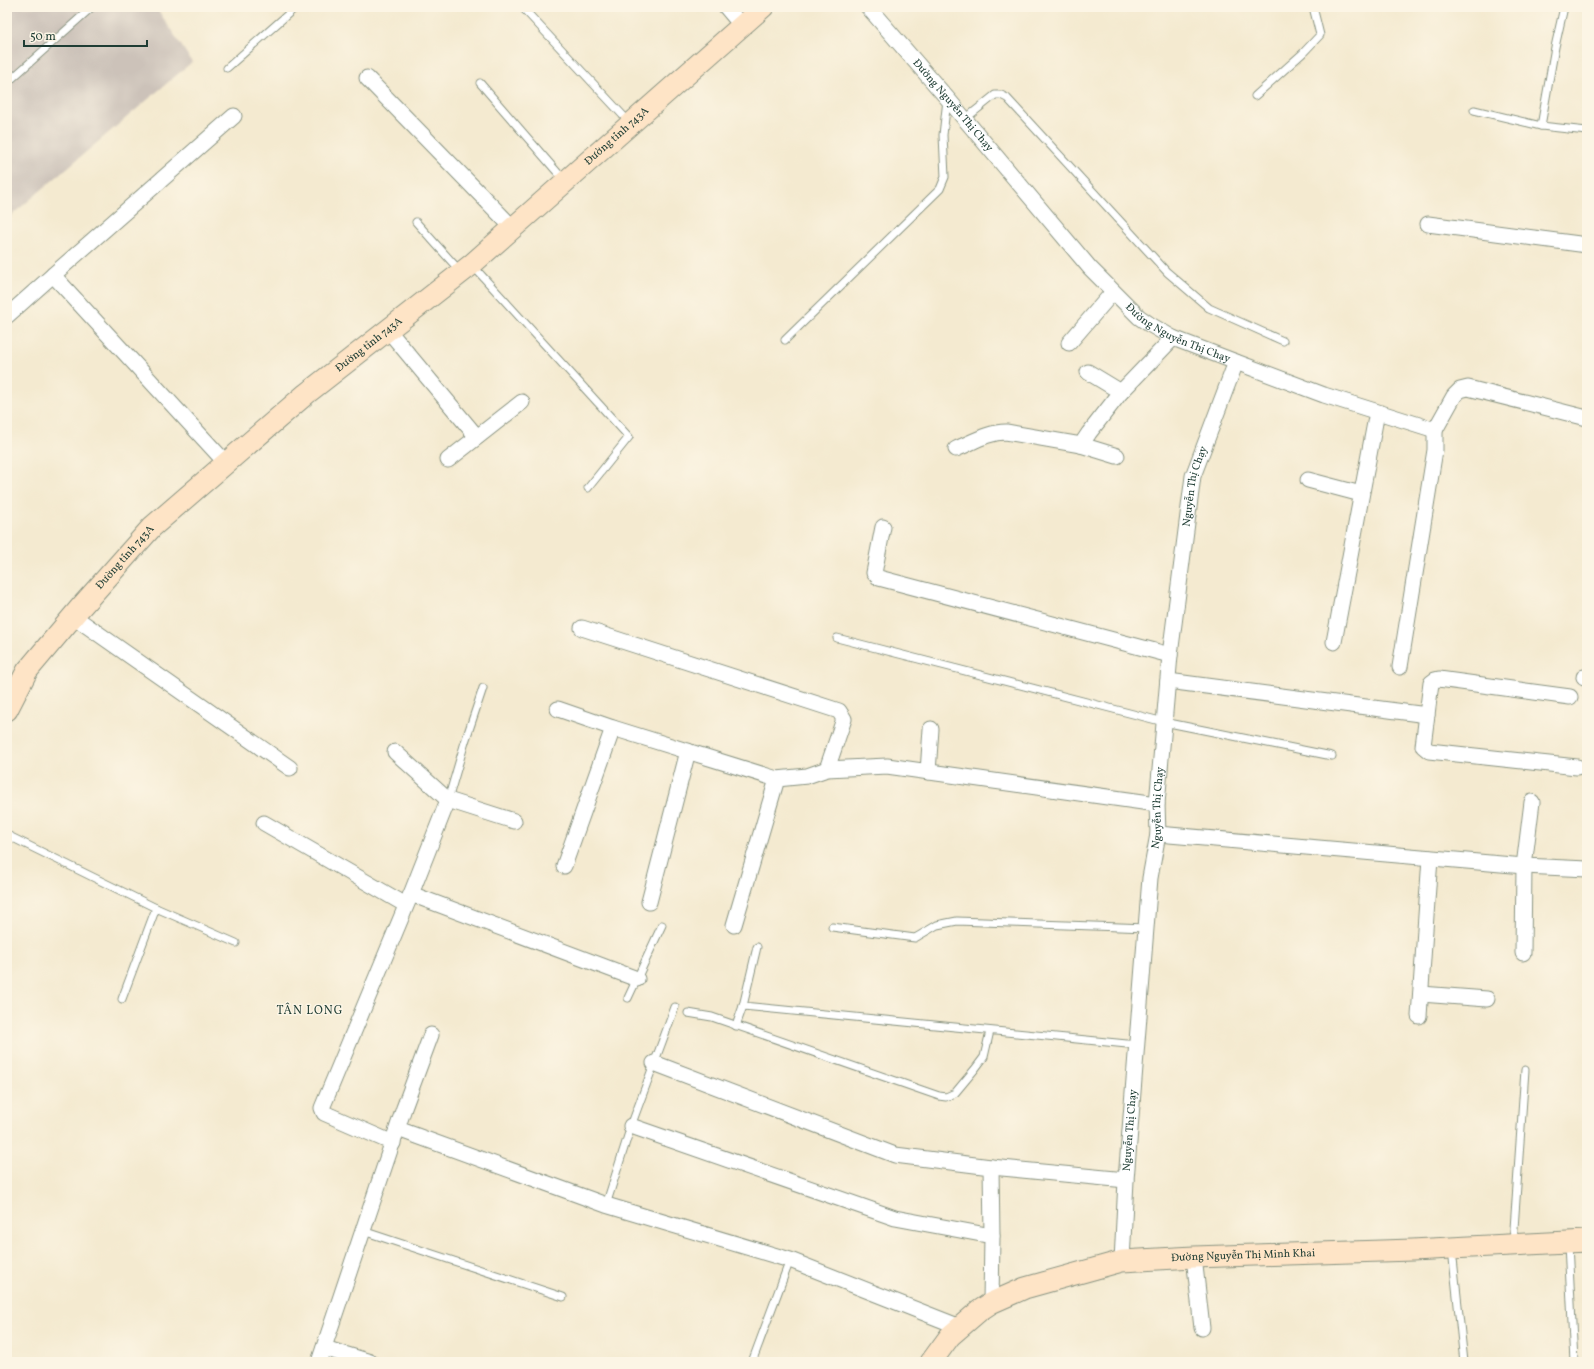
<svg xmlns="http://www.w3.org/2000/svg" width="1594" height="1369" font-family="Vollkorn,serif">
<style>
.industrial{fill:#ccc2b9}
.lines{fill:none;stroke-linecap:round;stroke-linejoin:round}
.service-casing{stroke:#8a9482;stroke-width:9}
.minor-casing{stroke:#8a9482;stroke-width:17}
.secondary-casing{stroke:#8a9482;stroke-width:23}
.service{stroke:#fff;stroke-width:7}
.minor{stroke:#fff;stroke-width:15}
.secondary{stroke:#fee4c6;stroke-width:21}
.labels{text-anchor:middle;dominant-baseline:central;stroke-width:3;stroke-linejoin:round;paint-order:stroke}
.street-label{font-size:11px;fill:#1f3d34;stroke:#fcf5e5}
.neighbourhood-label{font-size:12px;letter-spacing:1px;fill:#1f3d34;stroke:#fcf5e5}
</style>
<rect width="100%" height="100%" fill="#fcf5e5"/>
<filter id="ink" filterUnits="userSpaceOnUse"><feTurbulence type="fractalNoise" baseFrequency=".025" numOctaves="2"/><feDisplacementMap in="SourceGraphic" scale="8" xChannelSelector="R" yChannelSelector="G"/><feConvolveMatrix kernelMatrix="1 2 1 2 8 2 1 2 1" color-interpolation-filters="sRGB"/></filter>
<filter id="wash" filterUnits="userSpaceOnUse"><feTurbulence type="fractalNoise" baseFrequency=".012" numOctaves="4" result="noise"/><feDisplacementMap in="SourceGraphic" scale="16" xChannelSelector="R" yChannelSelector="G"/><feGaussianBlur stdDeviation="0.9" result="paint"/><feColorMatrix in="noise" values="0 0 0 0 0 0 0 0 0 0 0 0 0 0 0 0 0 1.4 0 .05"/><feComposite in="paint" operator="in"/></filter>
<g filter="url(#wash)">
<rect width="100%" height="100%" fill="#f4ead0"/>
<polygon class="industrial" points="7,7 156,7 192,62 7,219"/>
</g>
<g filter="url(#ink)">
<g class="lines">
<defs>
<g id="service">
<polyline points="522,7 630,123"/>
<polyline points="1564,7 1555,47 1541,126 1587,131"/>
<polyline points="227,68 296,7"/>
<polyline points="7,83 92,7"/>
<polyline points="480,83 564,180"/>
<polyline points="1255,96 1303,53 1320,35 1313,7"/>
<polyline points="1474,110 1541,126"/>
<polyline points="965,119 995,95 1001,95 1007,98 1167,272 1209,308 1283,341"/>
<polyline points="416,222 460,271"/>
<polyline points="473,266 629,437 588,488"/>
<polyline points="785,340 940,189 945,177 943,135 947,100"/>
<polyline points="837,638 1164,722 1332,756"/>
<polyline points="448,800 465,742 483,688"/>
<polyline points="7,835 156,908 122,999"/>
<polyline points="156,908 236,943"/>
<polyline points="832,927 915,938 937,925 957,921 1147,928"/>
<polyline points="757,947 743,1006 1137,1045"/>
<polyline points="628,998 662,925"/>
<polyline points="688,1013 712,1017 939,1096 946,1097 955,1093 975,1069 984,1057 990,1031"/>
<polyline points="736,1026 743,1006"/>
<polyline points="606,1205 631,1126 675,1007"/>
<polyline points="363,1231 563,1297"/>
<polyline points="1513,1243 1525,1070"/>
<polyline points="1568,1244 1574,1362"/>
<polyline points="1452,1249 1464,1362"/>
<polyline points="752,1362 790,1260"/>
</g>
<g id="minor">
<polyline points="726,7 742,26"/>
<path id="s1" d="M 868,7 L 947,98 L 1090,268 L 1139,317 L 1149,324 L 1173,338 L 1236,362 L 1324,395 L 1435,430 L 1454,396 L 1460,390 L 1468,388 L 1587,418"/>
<polyline points="367,78 513,228"/>
<polyline points="1428,224 1587,245"/>
<polyline points="7,316 53,275"/>
<polyline points="388,330 477,437"/>
<polyline points="1069,343 1113,292"/>
<polyline points="1088,372 1121,392 1173,338"/>
<polyline points="1081,445 1117,456"/>
<path d="M 956,449 C 973,442 988,432 1006,432 L 1081,445 L 1089,433 L 1121,392"/>
<polyline points="448,460 522,402"/>
<polyline points="226,463 53,275 234,116"/>
<polyline points="1308,480 1361,494"/>
<polyline points="883,527 874,573 879,578 1170,655"/>
<polyline points="73,616 290,768"/>
<polyline points="582,628 839,711 844,719 827,769"/>
<polyline points="1334,642 1377,412"/>
<polyline points="1400,667 1435,450 1435,430"/>
<polyline points="1584,677 1587,678"/>
<polyline points="1168,681 1427,715"/>
<polyline points="1570,697 1439,679 1435,680 1431,683 1423,746 1429,751 1577,767"/>
<polyline points="558,709 613,728"/>
<polyline points="395,752 448,800 411,894"/>
<polyline points="928,772 931,729"/>
<polyline points="448,800 514,821"/>
<polyline points="264,823 406,905"/>
<polyline points="1158,834 1524,866 1587,869"/>
<polyline points="564,866 613,728 777,779 807,776 827,769 887,766 1157,804"/>
<polyline points="649,902 688,751"/>
<polyline points="734,925 777,779"/>
<polyline points="1523,953 1524,866 1532,802"/>
<polyline points="1421,994 1487,999"/>
<polyline points="1419,1016 1430,858"/>
<polyline points="654,1063 895,1155 991,1167 992,1236"/>
<polyline points="631,1126 895,1218 992,1236 991,1303"/>
<polyline points="398,1129 606,1205 790,1260 960,1327"/>
<polyline points="393,1143 324,1113 322,1108 411,894 637,979"/>
<polyline points="991,1167 1126,1180"/>
<polyline points="1194,1257 1202,1328"/>
<path id="s2" d="M 1122,1261 L 1126,1180 L 1150,878 L 1158,834 L 1157,804 L 1170,655 L 1193,476 L 1236,362"/>
<polyline points="324,1348 370,1362"/>
<polyline points="319,1362 404,1108 431,1035"/>
</g>
<g id="secondary">
<path id="s3" d="M 7,710 L 27,671 L 80,608 L 152,527 L 306,394 L 471,265 L 763,7"/>
<path id="s4" d="M 931,1362 L 950,1336 L 979,1311 L 991,1303 L 1025,1288 L 1122,1261 L 1194,1257 L 1412,1250 L 1587,1241"/>
</g>
</defs>
<use href="#service" class="service-casing"/>
<use href="#minor" class="minor-casing"/>
<use href="#secondary" class="secondary-casing"/>
<use href="#service" class="service"/>
<use href="#minor" class="minor"/>
<use href="#secondary" class="secondary"/>
</g>
</g>
<g class="labels">
<g class="street-label">
<text stroke="none"><textPath href="#s1" startOffset="130">Đường Nguyễn Thị Chạy</textPath></text>
<text stroke="none"><textPath href="#s3" startOffset="842">Đường tỉnh 743A</textPath></text>
<text stroke="none"><textPath href="#s1" startOffset="454">Đường Nguyễn Thị Chạy</textPath></text>
<text stroke="none"><textPath href="#s3" startOffset="518">Đường tỉnh 743A</textPath></text>
<text stroke="none"><textPath href="#s2" startOffset="779">Nguyễn Thị Chạy</textPath></text>
<text stroke="none"><textPath href="#s3" startOffset="194">Đường tỉnh 743A</textPath></text>
<text stroke="none"><textPath href="#s2" startOffset="455">Nguyễn Thị Chạy</textPath></text>
<text stroke="none"><textPath href="#s2" startOffset="131">Nguyễn Thị Chạy</textPath></text>
<text stroke="none"><textPath href="#s4" startOffset="344">Đường Nguyễn Thị Minh Khai</textPath></text>
</g>
<g class="neighbourhood-label">
<text x="310" y="1011">TÂN LONG</text>
</g>
</g>
<rect width="1594" height="1369" fill="none" stroke="#fcf5e5" stroke-width="24"/>
<path d="M24 40v6h123v-6" fill="none" stroke="#1f3d34" stroke-width="2"/>
<text x="30" y="40" font-size="12" fill="#1f3d34" stroke="#fcf5e5" stroke-width="3" paint-order="stroke">50 m</text>
</svg>
